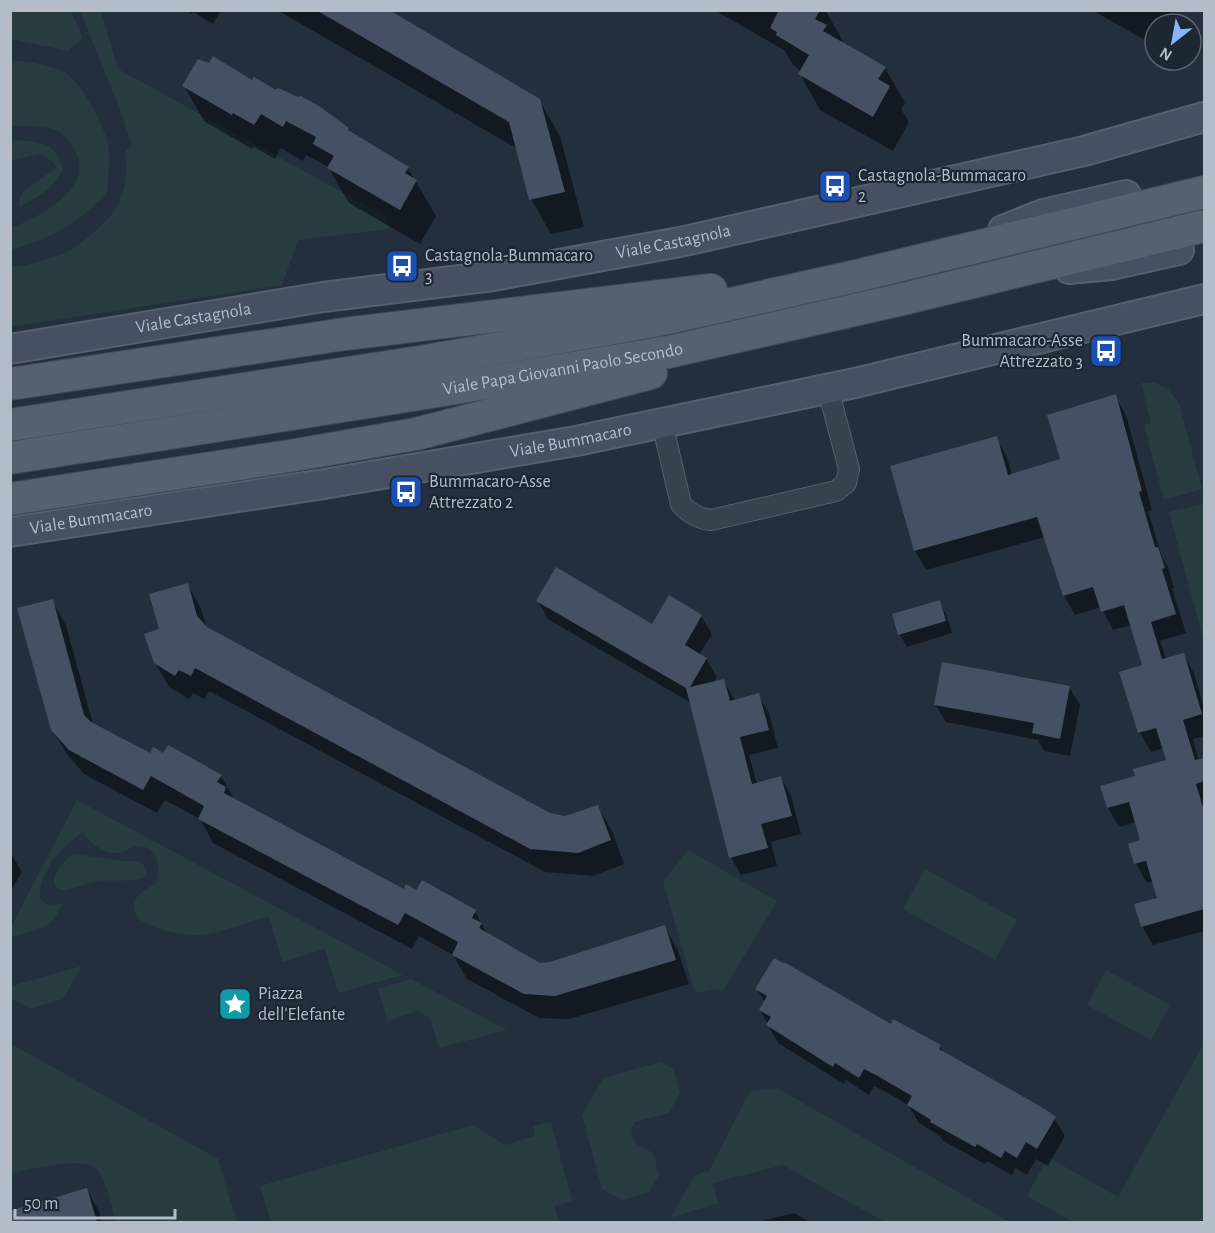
<svg xmlns="http://www.w3.org/2000/svg" width="1215" height="1233" font-family="'Alegreya Sans',sans-serif">
<style>
.green{fill:#263c3f}
.shadow{fill:#0007}
.building{fill:#455162}
.lines{fill:none;stroke-linecap:round;stroke-linejoin:round}
.minor-casing{stroke:#565f6c;stroke-width:22}
.secondary-casing{stroke:#565f6c;stroke-width:32}
.primary-casing{stroke:#414a57;stroke-width:34}
.minor{stroke:#38414e;stroke-width:20}
.secondary{stroke:#465061;stroke-width:28}
.primary{stroke:#56606e;stroke-width:32}
.labels{text-anchor:middle;dominant-baseline:central;stroke-width:4.5;stroke-linejoin:round;paint-order:stroke}
.poi-label{font-size:18px;fill:#b4bcc9;stroke:#1d2633;text-anchor:start}
.street-label{font-size:18px;fill:#b4bcc9;stroke:#1d2633}
</style>
<rect width="100%" height="100%" fill="#242f3e"/>
<g class="green">
<polygon points="11,10 71,11 83,38 68,51 11,39"/>
<path d="M 80,11 L 101,11 L 118,69 L 387,217 L 388,229 L 298,240 L 282,285 L 11,327 L 11,266 C 24,267 25,265 37,262 C 68,253 73,251 97,229 C 106,221 116,211 120,200 C 127,183 127,167 125,150 L 132,147 L 122,114 Z"/>
<path d="M 11,60 C 29,62 47,64 64,72 C 82,82 105,126 108,145 C 110,157 110,166 108,177 C 108,181 108,188 107,191 C 104,197 96,203 91,208 C 67,230 41,241 11,250 L 11,228 C 35,218 65,204 77,179 C 86,161 70,135 53,129 C 39,125 24,126 11,126 Z"/>
<path d="M 15,140 C 40,142 57,142 63,170 C 53,188 37,198 19,207 L 20,197 L 25,190 L 56,168 L 54,163 L 41,154 L 11,160 L 11,141 Z"/>
<polygon points="1141,383 1155,383 1168,389 1179,403 1202,489 1164,500 1144,425 1151,423"/>
<polygon points="1204,504 1204,642 1169,512"/>
<path d="M 77,800 L 403,975 L 338,993 L 325,949 L 282,962 L 269,916 C 247,922 224,932 201,935 C 183,936 118,927 137,897 C 141,891 150,888 156,883 C 161,867 159,843 135,847 C 129,848 124,853 117,853 C 103,853 90,844 83,832 C 61,848 39,869 40,898 C 47,906 53,907 62,903 C 53,930 36,930 11,937 L 11,927 Z"/>
<polygon points="688,850 777,901 723,991 713,989 695,993 663,881"/>
<path d="M 74,854 L 122,861 L 136,861 L 143,864 L 147,874 C 139,884 111,879 98,881 C 89,882 67,892 61,890 C 43,883 65,858 74,854 Z"/>
<polygon points="925,869 1017,920 995,960 903,909"/>
<polygon points="82,966 63,999 30,1009 11,998 11,986"/>
<polygon points="1106,970 1170,1005 1151,1040 1087,1005"/>
<polygon points="411,979 507,1030 439,1048 430,1018 417,1011 388,1021 378,989"/>
<polygon points="1204,1043 1204,1222 1073,1222 1027,1196 1048,1157 1118,1197"/>
<path d="M 11,1044 L 218,1159 L 237,1222 L 116,1222 C 112,1208 106,1175 94,1167 C 79,1157 28,1170 11,1173 Z"/>
<polygon points="661,1062 673,1069 680,1093 669,1113 635,1122 631,1129 635,1143 653,1153 659,1175 649,1192 622,1200 602,1189 582,1115 603,1078"/>
<polygon points="777,1088 1010,1222 885,1222 783,1165 713,1183 718,1203 670,1218 695,1175 709,1171 750,1091"/>
<polygon points="551,1122 572,1201 554,1206 559,1222 271,1222 260,1186 473,1125 505,1145 535,1136 533,1126"/>
</g>
<g class="shadow">
<polygon points="186,10 221,10 213,24 193,12 192,14"/>
<polygon points="277,10 386,10 539,100 560,136 584,227 551,234 531,199 518,149"/>
<polygon points="714,10 825,10 843,41 841,43 885,68 905,103 901,109 909,122 893,151 820,110 800,74 801,72 792,63 784,50"/>
<polygon points="1092,10 1176,10 1178,15 1173,24 1155,24 1155,46"/>
<polygon points="253,82 348,129 351,134 408,168 436,216 420,244 349,203 328,167 306,155 303,161 281,148 275,159 254,147 252,149 204,121 184,86"/>
<polygon points="1115,396 1126,415 1152,510 1148,511 1162,557 1168,567 1174,588 1172,588 1186,633 1160,641 1166,659 1183,654 1194,673 1204,708 1204,736 1193,739 1199,761 1204,759 1204,931 1153,945 1142,926 1158,899 1153,881 1147,883 1136,864 1130,845 1142,841 1136,822 1119,827 1108,808 1102,788 1137,777 1168,761 1164,748 1151,752 1140,733 1121,673 1144,666 1131,625 1113,630 1101,607 1075,615 1064,596 1045,537 926,570 915,551 891,467 996,438 1007,457 1012,475 1062,460"/>
<polygon points="188,585 201,609 207,628 550,814 565,817 598,807 612,831 624,864 593,876 545,872 209,691 205,699 193,693 189,699 169,687 155,662 161,630"/>
<polygon points="52,601 66,625 93,724 150,755 164,755 221,776 235,800 404,891 417,892 475,912 488,935 540,965 550,963 665,927 678,951 689,984 569,1019 539,1018 467,979 453,955 419,936 412,949 213,843 200,819 165,800 157,813 84,774 67,754 52,730"/>
<polygon points="538,601 653,626 701,616 712,634 699,655 706,659 717,677 713,683 724,681 735,701 758,695 769,713 778,748 749,755 757,784 781,778 791,796 801,834 771,842 777,866 741,875 731,857 691,703 548,619"/>
<polygon points="939,602 946,614 952,633 907,647 900,635 894,615"/>
<polygon points="1069,687 1080,705 1070,756 1044,751 1038,740 946,722 935,704"/>
<polygon points="10,852 22,872 10,892"/>
<polygon points="757,989 891,1026 940,1047 944,1053 1054,1118 1065,1136 1048,1166 1036,1159 1027,1175 1015,1168 1012,1175 987,1161 985,1164 942,1140 940,1136 919,1123 908,1105 888,1093 874,1086 869,1095 846,1080 844,1084 778,1043 760,1010 765,1003"/>
<polygon points="87,1190 99,1211 102,1222 13,1222 10,1212"/>
<polygon points="794,1213 810,1222 758,1222"/>
</g>
<g class="building">
<polygon points="316,10 389,10 540,99 565,192 529,200 509,122"/>
<polygon points="779,10 820,10 815,19 827,25 823,31 886,67 878,79 890,86 873,117 798,74 809,55 776,35 777,32 770,28"/>
<polygon points="213,56 252,80 254,77 276,90 278,88 298,97 301,96 319,106 349,128 348,130 409,167 405,173 417,180 400,210 327,168 334,156 313,144 316,137 286,121 283,127 261,114 254,125 233,113 232,115 182,86 198,59 209,63"/>
<polygon points="1116,394 1142,491 1139,492 1155,547 1158,547 1165,568 1162,569 1176,614 1151,622 1162,659 1184,653 1202,714 1183,720 1195,760 1204,758 1204,781 1196,784 1204,811 1204,909 1141,927 1134,904 1157,898 1146,861 1134,864 1128,844 1140,840 1129,802 1107,808 1100,786 1135,776 1133,769 1166,760 1156,728 1138,733 1119,672 1142,665 1124,605 1101,612 1093,587 1063,596 1037,517 914,551 890,466 997,436 1008,475 1060,459 1047,415"/>
<polygon points="556,567 652,624 669,595 702,615 685,645 707,658 690,687 724,679 730,701 759,693 769,730 740,737 752,784 781,776 792,816 761,824 768,848 729,858 686,688 536,601"/>
<polygon points="188,583 197,616 207,627 550,813 565,816 598,805 611,840 578,853 530,849 195,668 191,676 179,670 175,676 154,663 144,634 159,629 149,594"/>
<polygon points="53,599 84,715 91,722 150,753 153,747 163,753 168,745 222,775 217,782 226,787 224,793 404,889 406,884 416,890 422,880 476,910 472,918 482,923 479,928 540,963 550,962 665,925 676,960 555,996 524,994 452,955 458,942 405,913 398,925 198,819 204,806 151,776 143,790 69,750 51,730 17,608"/>
<polygon points="940,600 946,621 898,635 892,614"/>
<polygon points="942,662 1070,686 1060,739 1032,733 1034,723 934,705"/>
<polygon points="774,958 783,963 784,962 891,1024 893,1019 941,1045 939,1049 1045,1109 1056,1117 1037,1149 1026,1142 1017,1158 1005,1151 1001,1158 977,1144 975,1147 930,1122 931,1120 907,1105 912,1096 876,1075 864,1069 859,1078 835,1063 833,1067 766,1025 771,1017 759,1010 767,996 755,989"/>
<polygon points="87,1188 97,1222 10,1222 10,1211"/>
</g>
<g class="lines">
<defs>
<path id="minor" d="M 662,423 L 681,504 C 689,513 699,519 711,520 L 836,491 L 846,483 L 849,469 L 828,389"/>
<g id="secondary">
<polyline points="1003,230 1043,214 1126,195"/>
<polyline points="1069,269 1112,265 1179,250"/>
<path id="s1" d="M 10,349 L 323,297 L 493,276 L 680,242 L 1084,151 L 1204,117"/>
<path id="s2" d="M 10,532 L 324,484 L 576,441 L 855,383 L 1204,299"/>
</g>
<g id="primary">
<polyline points="10,384 345,334 711,290"/>
<polyline points="10,425 420,362 659,320 856,276 1204,192"/>
<path id="s3" d="M 10,458 L 425,393 L 668,352 L 903,299 L 1204,226"/>
<polyline points="10,499 290,456 416,434 651,373"/>
</g>
</defs>
<use href="#minor" class="minor-casing"/>
<use href="#secondary" class="secondary-casing"/>
<use href="#primary" class="primary-casing"/>
<use href="#minor" class="minor"/>
<use href="#secondary" class="secondary"/>
<use href="#primary" class="primary"/>
</g>
<defs>
<symbol id="bus-square" viewBox="-11 -11 22 22"><rect x="-9" y="-9" width="18" height="18" rx="4" fill="#1a4fb4" stroke="#1d2633"/><path d="M-5-6H5V4H4V6H2V4H-2V6H-4V4H-5ZM-3.5-4V0h7V-4ZM-3.5 1.2v1.5H-2V1.2ZM2 1.2v1.5H3.5V1.2Z" fill="#fff"/></symbol>
<symbol id="sight-square" viewBox="-11 -11 22 22"><rect x="-9" y="-9" width="18" height="18" rx="4" fill="#0f9aa8" stroke="#1d2633"/><path d="M0-6L1.8-2.2L6-1.7L2.9 1.2L3.7 5.4L0 3.3L-3.7 5.4L-2.9 1.2L-6-1.7L-1.8-2.2Z" fill="#fff"/></symbol>
</defs>
<g fill-rule="evenodd">
<use href="#bus-square" x="816" y="167" width="38" height="38"/>
<use href="#bus-square" x="383" y="247" width="38" height="38"/>
<use href="#bus-square" x="1087" y="332" width="38" height="38"/>
<use href="#bus-square" x="387" y="473" width="38" height="38"/>
<use href="#sight-square" x="216" y="985" width="38" height="38"/>
</g>
<g class="labels">
<g class="poi-label">
<text x="858" y="176">Castagnola-Bummacaro<tspan x="858" dy="21">2</tspan></text>
<text x="425" y="256">Castagnola-Bummacaro<tspan x="425" dy="21">3</tspan></text>
<text x="1083" y="341" text-anchor="end">Bummacaro-Asse<tspan x="1083" dy="21">Attrezzato 3</tspan></text>
<text x="429" y="482">Bummacaro-Asse<tspan x="429" dy="21">Attrezzato 2</tspan></text>
<text x="258" y="994">Piazza<tspan x="258" dy="21">dell'Elefante</tspan></text>
</g>
<g class="street-label">
<text stroke="none"><textPath href="#s1" startOffset="672">Viale Castagnola</textPath></text>
<text stroke="none"><textPath href="#s1" startOffset="186">Viale Castagnola</textPath></text>
<text stroke="none"><textPath href="#s3" startOffset="560">Viale Papa Giovanni Paolo Secondo</textPath></text>
<text stroke="none"><textPath href="#s2" startOffset="568">Viale Bummacaro</textPath></text>
<text stroke="none"><textPath href="#s2" startOffset="82">Viale Bummacaro</textPath></text>
</g>
</g>
<rect width="1215" height="1233" fill="none" stroke="#b4bcc9" stroke-width="24"/>
<g transform="translate(1173 42) rotate(211)"><circle r="28" fill="#1d2633" stroke="#59626f" stroke-width="1.5"/>
<path d="M0-4.5L10 22L0 15L-10 22Z" fill="#8ab4f8"/>
<text y="-9" font-size="16" font-weight="bold" text-anchor="middle" fill="#b4bcc9">N</text>
</g>
<path d="M15 1209v9h160v-9" fill="none" stroke="#b4bcc9" stroke-width="3"/>
<text x="24" y="1209" font-size="18" fill="#b4bcc9" stroke="#1d2633" stroke-width="4.5" paint-order="stroke">50 m</text>
</svg>
